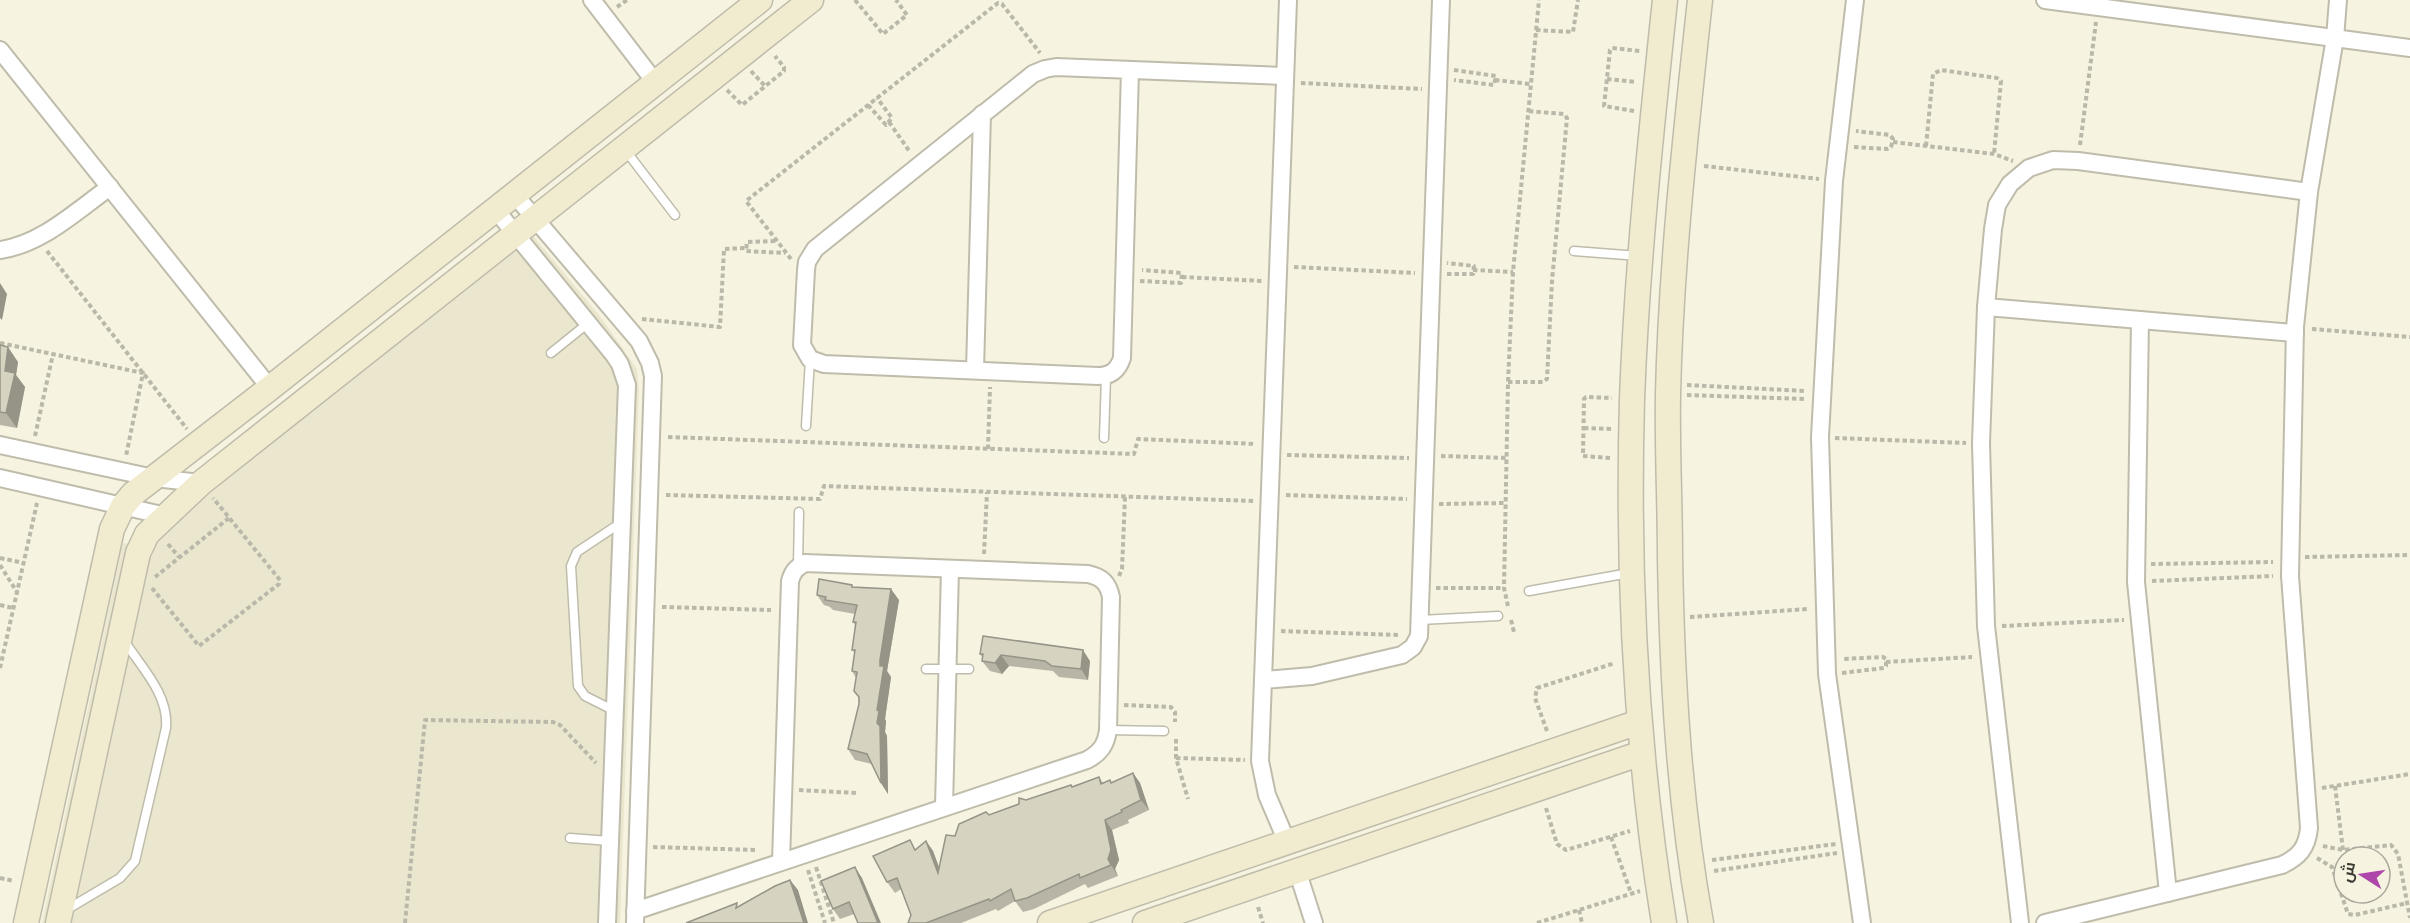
<svg xmlns="http://www.w3.org/2000/svg" width="2410" height="923" font-family="Inter,Cairo,sans-serif">
<style>
.built{fill:#ebe7cf}
.lines{fill:none;stroke-linecap:round;stroke-linejoin:round}
.lane-casing{stroke:#bfbcab;stroke-width:11}
.street-casing{stroke:#bfbcab;stroke-width:20}
.secondary-casing{stroke:#bfbcab;stroke-width:27}
.path{stroke:#bab8a9;stroke-width:4;stroke-dasharray:4.5 3;stroke-linecap:butt}
.lane{stroke:#fff;stroke-width:8}
.street{stroke:#fff;stroke-width:16}
.secondary{stroke:#f1eccf;stroke-width:24}
.wall{fill:#b8b5a6}
.shaded-wall{fill:#969487}
.building{fill:#d6d3c1;stroke:#969487;stroke-width:1.5}
</style>
<rect width="100%" height="100%" fill="#f6f3e1"/>
<polygon class="built" points="529,231 600,316 637,369 639,390 620,923 42,923 123,543 141,546"/>
<g class="lines">
<defs>
<g id="lane">
<polyline points="626,151 675,215"/>
<polyline points="1574,251 1639,256"/>
<polyline points="551,353 587,324"/>
<polyline points="806,426 810,359"/>
<polyline points="1104,438 1106,376"/>
<polyline points="798,566 799,512"/>
<polyline points="1529,591 1629,573"/>
<polyline points="1420,620 1498,616"/>
<polyline points="926,669 969,669"/>
<polyline points="615,711 585,696 578,686 571,566 577,552 622,522"/>
<polyline points="1108,730 1164,731"/>
<polyline points="570,838 610,841"/>
<path d="M 66,910 L 120,878 L 135,861 L 166,728 C 169,695 142,668 125,642"/>
</g>
<g id="street">
<polyline points="592,0 655,82"/>
<polyline points="1855,0 1834,181 1820,437 1827,674 1862,923"/>
<polyline points="2045,0 2410,48"/>
<polyline points="0,50 270,388"/>
<path d="M 1130,70 L 1122,358 C 1118,370 1111,376 1098,376 L 824,364 L 810,359 L 802,345 L 806,270 L 807,262 L 815,249 L 1033,74 L 1045,69 L 1056,67 L 1285,76"/>
<polyline points="514,194 639,341 650,363 653,376 635,923"/>
<polyline points="495,209 614,355 620,364 627,385 607,923"/>
<path d="M 0,250 C 42,244 76,211 110,187"/>
<polyline points="1986,307 2295,333"/>
<polyline points="2140,320 2136,582 2168,893"/>
<polyline points="975,370 982,114"/>
<polyline points="0,445 154,478 201,483"/>
<polyline points="0,478 166,516"/>
<polyline points="1263,680 1312,676 1402,655 1413,647 1419,636 1441,0"/>
<polyline points="944,807 950,569"/>
<polyline points="1287,842 1267,795 1260,761 1288,0"/>
<polyline points="1297,870 1314,923"/>
<path d="M 635,911 L 1087,760 C 1100,753 1106,745 1108,730 L 1111,597 C 1108,583 1102,577 1088,574 L 805,563 C 796,568 793,571 790,581 L 781,862"/>
<polyline points="2020,923 1986,626 1981,443 1986,307 1993,229 1997,205 2010,184 2029,168 2053,160 2078,161 2309,192"/>
<path d="M 2045,923 L 2282,865 C 2299,857 2307,848 2309,828 L 2290,576 L 2295,327 L 2309,192 L 2335,38 L 2338,0"/>
</g>
<g id="secondary">
<path d="M 1700,0 C 1686,130 1671,263 1668,394 C 1667,448 1670,503 1670,557 C 1672,679 1679,802 1701,923"/>
<polyline points="26,923 112,529 123,506 133,494 270,388 760,0"/>
<polyline points="58,923 138,553 147,534 201,483 811,0"/>
<polyline points="1050,923 1639,722"/>
<polyline points="1145,923 1642,753"/>
<path d="M 1664,923 C 1636,750 1627,574 1632,399 C 1637,265 1651,133 1665,0"/>
</g>
</defs>
<use href="#lane" class="lane-casing"/>
<use href="#street" class="street-casing"/>
<use href="#secondary" class="secondary-casing"/>
<g class="path">
<polyline points="855,0 883,34 907,15 896,0"/>
<polyline points="617,7 627,0"/>
<polyline points="1536,30 1573,32 1578,0"/>
<polyline points="1454,70 1496,76 1494,85 1454,80"/>
<polyline points="751,71 765,86"/>
<polyline points="1607,79 1636,82"/>
<polyline points="1495,80 1530,84"/>
<polyline points="1301,83 1422,89"/>
<polyline points="727,90 742,105 784,71 784,67 775,56"/>
<polyline points="868,105 886,125 892,118 877,98"/>
<polyline points="1634,111 1604,106 1610,50 1612,48 1640,51"/>
<polyline points="889,122 910,152"/>
<polyline points="1893,142 1994,154 2013,161"/>
<polyline points="2080,145 2096,22"/>
<polyline points="1926,146 1933,74 1941,70 1997,78 2001,81 1994,154"/>
<polyline points="1854,147 1887,149 1891,147 1893,139 1890,135 1856,131"/>
<polyline points="1704,166 1819,179"/>
<polyline points="775,241 747,242 746,251 785,253"/>
<polyline points="47,251 187,429"/>
<polyline points="791,259 746,201 998,3 1002,4 1040,53"/>
<polyline points="1294,267 1415,273"/>
<polyline points="1473,270 1513,272"/>
<polyline points="1447,274 1473,274 1474,266 1447,263"/>
<polyline points="1182,277 1262,281"/>
<polyline points="1140,281 1181,283 1182,273 1142,270"/>
<polyline points="642,319 720,327 724,249 746,248"/>
<polyline points="2312,329 2410,337"/>
<polyline points="0,343 143,373 126,456"/>
<polyline points="1508,382 1543,382 1547,379 1552,281 1567,118 1564,114 1527,111"/>
<polyline points="1687,385 1806,391"/>
<polyline points="1687,395 1805,399"/>
<polyline points="1584,428 1613,429"/>
<polyline points="35,436 53,354"/>
<polyline points="668,437 1134,454 1138,439 1256,444"/>
<polyline points="1835,438 1966,443"/>
<polyline points="988,449 990,387"/>
<polyline points="1287,455 1409,458"/>
<polyline points="1441,456 1507,458"/>
<polyline points="1610,458 1583,456 1584,399 1586,397 1612,398"/>
<polyline points="666,495 820,499 824,486 1254,501"/>
<polyline points="1286,495 1407,499"/>
<polyline points="1439,504 1506,503"/>
<polyline points="168,544 179,557"/>
<polyline points="984,554 987,492"/>
<polyline points="2305,557 2410,555"/>
<polyline points="0,558 24,563"/>
<polyline points="2151,564 2273,562"/>
<polyline points="0,565 17,592"/>
<polyline points="1119,576 1122,569 1125,497"/>
<polyline points="155,577 229,518"/>
<polyline points="2152,581 2273,576"/>
<polyline points="152,588 199,646 279,584 280,580 213,498"/>
<polyline points="1436,588 1504,588"/>
<polyline points="0,605 13,608"/>
<polyline points="1508,606 1504,588 1508,382 1513,272 1539,0"/>
<polyline points="662,607 771,610"/>
<polyline points="1690,617 1808,609"/>
<polyline points="1511,620 1514,632"/>
<polyline points="2002,626 2124,620"/>
<polyline points="1281,631 1399,635"/>
<polyline points="1886,662 1972,657"/>
<polyline points="0,668 37,503"/>
<polyline points="1842,673 1884,668 1886,666 1886,659 1883,657 1844,659"/>
<polyline points="1124,705 1171,707 1175,712 1175,722"/>
<polyline points="1547,731 1535,698 1537,688 1615,663"/>
<polyline points="1176,739 1176,758 1188,799"/>
<polyline points="1176,758 1245,760"/>
<polyline points="2335,786 2343,850"/>
<polyline points="2322,788 2410,774"/>
<polyline points="799,790 856,793"/>
<polyline points="1546,808 1557,844 1566,850 1630,831"/>
<polyline points="1611,837 1631,893"/>
<polyline points="2323,846 2343,850 2391,845 2398,854 2410,918"/>
<polyline points="653,847 756,850"/>
<polyline points="2317,858 2332,867 2348,914 2355,915 2407,903"/>
<polyline points="1712,860 1836,844"/>
<polyline points="816,867 834,923"/>
<polyline points="808,870 825,923"/>
<polyline points="1714,871 1837,853"/>
<polyline points="0,878 14,881"/>
<polyline points="1258,907 1263,923"/>
<polyline points="1579,910 1582,923"/>
<polyline points="405,923 425,720 553,722 560,725 596,763"/>
<polyline points="1537,923 1640,891"/>
</g>
<use href="#lane" class="lane"/>
<use href="#street" class="street"/>
<use href="#secondary" class="secondary"/>
</g>
<g class="wall">
<polygon points="0,345 18,362 16,375 25,387 17,428 0,425"/>
<polygon points="854,587 899,600 887,671 891,677 885,719 886,721 885,732 887,736 888,794 881,783 872,764 855,760 848,749 859,704 856,678 852,671 855,653 852,650 855,625 853,622 855,614 833,610 830,607 824,605 817,595"/>
<polygon points="980,654 1090,661 1088,680 1059,677 1053,671 1009,666 1002,674 990,671 982,661 983,658"/>
<polygon points="1133,773 1140,783 1149,810 1128,820 1129,823 1112,830 1119,860 1115,869 1118,876 1088,888 1085,884 1034,909 1023,912 1015,901 998,911 996,909 961,923 908,923 911,915 901,889 895,893 887,882 916,849 926,841 933,851 939,867 955,836 989,815 1019,804 1026,800 1072,787 1099,777 1103,783 1110,780 1112,783"/>
<polygon points="862,878 854,914 840,919 833,909"/>
</g>
<g class="shaded-wall">
<polygon points="0,283 7,294 2,320 0,318"/>
<polygon points="8,347 18,362 16,375 25,387 17,428 6,413 5,371"/>
<polygon points="891,589 899,600 887,671 891,677 885,719 886,721 885,732 887,736 888,794 881,783 877,710 880,660"/>
<polygon points="1083,650 1090,661 1088,680 1081,669"/>
<polygon points="1001,655 1009,666 1002,674 995,663"/>
<polygon points="1133,773 1140,783 1149,810 1141,800"/>
<polygon points="1105,820 1112,830 1119,860 1115,869 1118,876 1111,865 1108,859"/>
<polygon points="926,841 933,851 945,884 938,873"/>
<polygon points="855,867 862,878 881,923 878,923"/>
<polygon points="790,880 798,890 808,923 804,923"/>
</g>
<g class="building">
<polygon points="0,345 8,347 5,371 15,373 6,413 0,412"/>
<polygon points="819,579 852,585 852,587 891,589 880,660 880,666 884,666 877,710 879,711 877,723 880,726 881,783 867,754 848,749 859,704 859,697 854,691 857,672 852,671 855,650 852,650 856,622 853,622 857,605 825,600 826,597 817,595"/>
<polygon points="983,636 1083,650 1081,669 1052,666 1045,661 1001,655 995,663 982,661 983,654 980,654"/>
<polygon points="1133,773 1141,800 1121,810 1122,812 1105,820 1111,850 1108,859 1111,865 1080,878 1079,874 1027,898 1015,901 1011,889 990,901 989,899 926,923 908,923 911,915 897,878 887,882 873,856 910,840 915,850 926,841 938,873 946,835 955,836 959,824 986,812 989,815 1019,804 1019,798 1026,800 1071,785 1072,787 1099,777 1101,784 1110,780 1111,783"/>
<polygon points="855,867 878,923 858,923 849,902 833,909 821,881"/>
<polygon points="790,880 804,923 686,923 737,903 736,908 775,886"/>
</g>
<g transform="translate(2362 875) rotate(282)"><circle r="28" fill="#f6f3e1" stroke="#aca99c" stroke-width="1.5"/>
<path d="M0-4.5L10 22L0 15L-10 22Z" fill="#ae47aa"/>
<text y="-9" font-size="16" font-weight="bold" text-anchor="middle" fill="#3c3b34">ش</text>
</g>
</svg>
